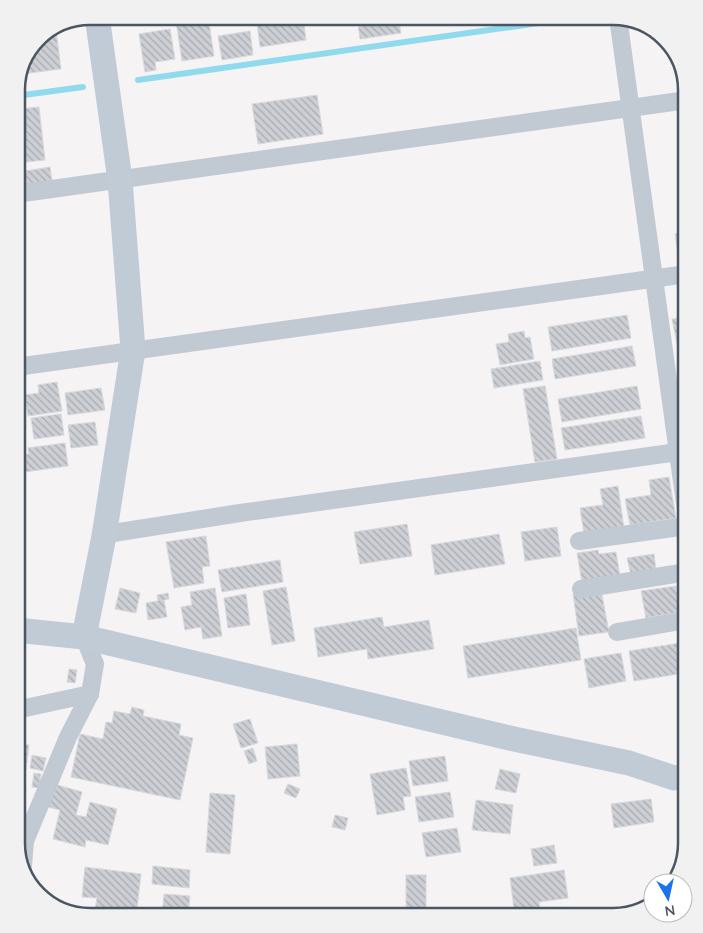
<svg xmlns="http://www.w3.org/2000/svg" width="703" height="933" font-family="Quicksand,sans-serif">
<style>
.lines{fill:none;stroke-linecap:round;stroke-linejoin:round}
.stream{stroke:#90daee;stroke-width:6}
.building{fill:url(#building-back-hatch);stroke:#d7d9de}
.street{stroke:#c1cad2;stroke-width:18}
.secondary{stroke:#c1cbd6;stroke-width:25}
.rim{fill:none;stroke:#4a5661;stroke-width:2.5}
</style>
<defs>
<pattern id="building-back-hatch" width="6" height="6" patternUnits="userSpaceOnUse" patternTransform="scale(1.25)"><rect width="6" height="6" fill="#cdcfd5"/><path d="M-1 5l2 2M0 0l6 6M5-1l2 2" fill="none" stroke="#a8abb0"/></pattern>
</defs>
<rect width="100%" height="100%" fill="#f5f3f3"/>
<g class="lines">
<g class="stream">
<polyline points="138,80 588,16"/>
<polyline points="16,96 83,87"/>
</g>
</g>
<g class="building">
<polygon points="208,16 214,56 182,61 176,21"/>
<polygon points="274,16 303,16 306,40 260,47 257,23 274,21"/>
<polygon points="357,16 398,16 401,33 360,39"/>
<polygon points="170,29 175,59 155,62 156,70 145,72 139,34"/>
<polygon points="56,30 61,69 22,74 41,35"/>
<polygon points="250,31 253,55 222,60 218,36"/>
<polygon points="317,95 323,134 258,144 252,104"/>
<polygon points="39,107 45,160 16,163 16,127 21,127 19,109"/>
<polygon points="50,167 52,181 21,186 19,172"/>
<polygon points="687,232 687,260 679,261 675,234"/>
<polygon points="627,315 631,338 552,351 548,327"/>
<polygon points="687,317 687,353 679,354 672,319"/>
<polygon points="524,331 525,338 530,337 534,359 500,365 496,344 509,342 508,334"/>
<polygon points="632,346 636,366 555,379 552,359"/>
<polygon points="540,361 543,380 494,388 491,369"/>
<polygon points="57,382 62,411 28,416 25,395 39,393 38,385"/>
<polygon points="545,386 557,459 535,462 523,389"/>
<polygon points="637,386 641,409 562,422 558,399"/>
<polygon points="101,388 105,410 68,415 65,393"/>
<polygon points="61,414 64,435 34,439 31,418"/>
<polygon points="641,416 645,438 565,450 561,428"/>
<polygon points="95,422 98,445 71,448 68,425"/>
<polygon points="65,443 68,466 17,473 16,455 29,454 28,448"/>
<polygon points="669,477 676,518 630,525 625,499 651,495 649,480"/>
<polygon points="618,486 624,528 584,534 580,508 603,505 600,489"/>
<polygon points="407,524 412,556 360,564 354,532"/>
<polygon points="557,527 561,556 525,561 521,532"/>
<polygon points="499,534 505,564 435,575 431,545"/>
<polygon points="206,536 210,566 202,567 204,583 174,588 166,542"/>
<polygon points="598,550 599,554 616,552 620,576 582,582 577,553"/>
<polygon points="654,554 656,571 631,575 627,558"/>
<polygon points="280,560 283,582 222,592 218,570"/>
<polygon points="676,586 680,612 646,618 641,591"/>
<polygon points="286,587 295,641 272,645 263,591"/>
<polygon points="120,588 140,593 136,613 115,609"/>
<polygon points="215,588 222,636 203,639 201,627 185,630 181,607 192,605 190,592"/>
<polygon points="601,590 609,632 579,636 573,594"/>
<polygon points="168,593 169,599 164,600 167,617 148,620 146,603 158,601 157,595"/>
<polygon points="246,594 250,625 228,628 224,598"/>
<polygon points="382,617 384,627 429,620 434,649 368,659 367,649 318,657 314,628"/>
<polygon points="576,628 581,660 468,678 463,646"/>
<polygon points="680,643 685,673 634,681 629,651"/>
<polygon points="621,653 626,681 589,688 584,659"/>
<polygon points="69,669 77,670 75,683 67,682"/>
<polygon points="132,707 144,710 143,716 181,724 179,735 193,738 180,800 71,777 80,734 103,739 106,722 112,723 114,711 130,714"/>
<polygon points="250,719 258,743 241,748 233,724"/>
<polygon points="16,743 29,745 26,770 16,769"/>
<polygon points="297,744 300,776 268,779 265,747"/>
<polygon points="253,748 257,761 249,764 244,751"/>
<polygon points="32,755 46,758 43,771 30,768"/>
<polygon points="445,756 448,781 413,786 409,761"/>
<polygon points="406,768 411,796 403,797 405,810 377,815 370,774"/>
<polygon points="500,769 520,774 516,793 495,789"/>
<polygon points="34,773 41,774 39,788 32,787"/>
<polygon points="54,784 82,792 76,815 86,817 90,802 117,809 108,845 86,840 85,847 53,839 60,810 48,807"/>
<polygon points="288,784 300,789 296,798 284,793"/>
<polygon points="450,792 454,817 419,822 415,797"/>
<polygon points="210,793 235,795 230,854 206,852"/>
<polygon points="651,799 654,822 614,828 611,804"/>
<polygon points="476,800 513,805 510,834 472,830"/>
<polygon points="335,815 348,818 345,830 332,827"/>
<polygon points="457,828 461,852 426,857 422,833"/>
<polygon points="554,845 557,863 534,866 531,849"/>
<polygon points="153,866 190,870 189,888 152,884"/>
<polygon points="85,867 141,874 136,917 94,917 97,898 82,897"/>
<polygon points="564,870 568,898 539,902 540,910 561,907 562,917 515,917 510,878"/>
<rect x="406" y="875" width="20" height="42"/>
<polygon points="164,894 190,896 188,917 162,917"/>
</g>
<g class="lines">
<g class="street">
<polyline points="618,17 687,518"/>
<polyline points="16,194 687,100"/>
<polyline points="16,367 687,274"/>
<polyline points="104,536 113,533 240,513 678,452"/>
<polyline points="579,541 687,526"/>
<polyline points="581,589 687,572"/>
<polyline points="617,632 687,620"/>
<polyline points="16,710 90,694"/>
<polyline points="23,866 25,841 68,737 90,694 95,664 84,637"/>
</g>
<g class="secondary">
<polyline points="16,630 84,637 514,739 629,763 674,778 687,776"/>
<polyline points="84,637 104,536 133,350 120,180 97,16"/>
</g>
</g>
<path d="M0 0H703V933H0ZM90 25H613A65 65 0 0 1 678 90V843A65 65 0 0 1 613 908H90A65 65 0 0 1 25 843V90A65 65 0 0 1 90 25Z" fill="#f1f1f2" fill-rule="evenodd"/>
<path class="rim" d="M90 25H613A65 65 0 0 1 678 90V843A65 65 0 0 1 613 908H90A65 65 0 0 1 25 843V90A65 65 0 0 1 90 25Z"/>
<g transform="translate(668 898) rotate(171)"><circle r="24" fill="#ffffff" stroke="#b7bbc0"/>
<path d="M0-4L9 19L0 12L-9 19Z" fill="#1a73e8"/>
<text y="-8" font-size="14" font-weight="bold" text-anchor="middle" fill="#4a5661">N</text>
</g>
</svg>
